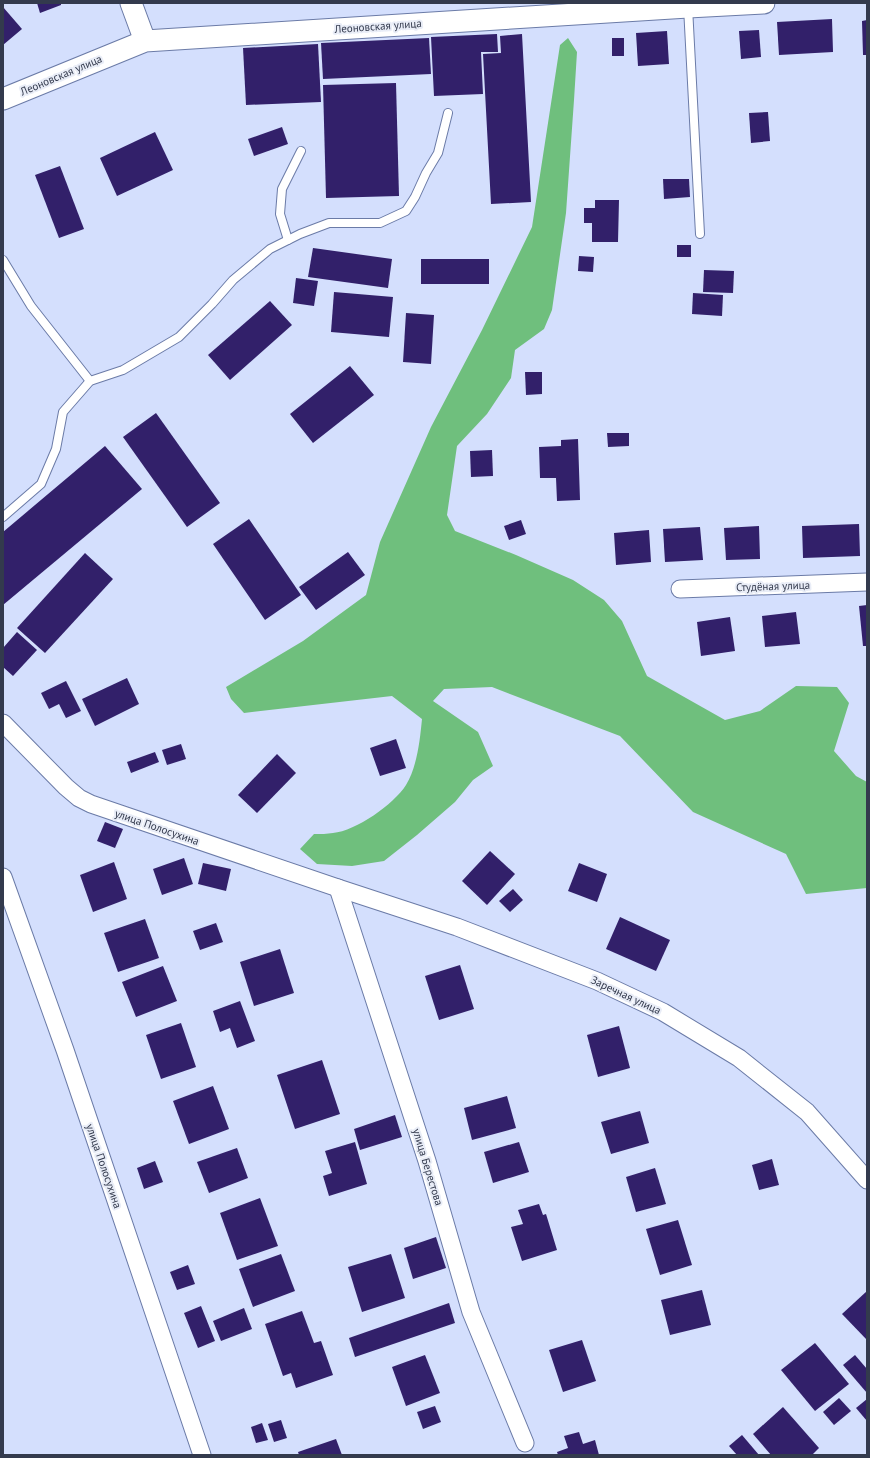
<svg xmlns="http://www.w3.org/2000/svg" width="870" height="1458" font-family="'PT Sans',sans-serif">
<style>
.forest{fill:#6fbf7d}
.building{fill:#32206a}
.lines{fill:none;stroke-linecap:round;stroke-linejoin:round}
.service-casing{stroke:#6b7ba7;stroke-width:10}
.minor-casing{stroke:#6b7ba7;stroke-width:19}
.tertiary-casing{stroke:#6b7ba7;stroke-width:23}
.service{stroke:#fff;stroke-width:8}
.minor{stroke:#fff;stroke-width:17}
.tertiary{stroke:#fff;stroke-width:21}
.labels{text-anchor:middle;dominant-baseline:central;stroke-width:4;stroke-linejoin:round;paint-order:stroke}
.street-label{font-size:11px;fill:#333a4d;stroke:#e9edf7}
</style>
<rect width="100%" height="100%" fill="#d4dffd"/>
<path class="forest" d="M 568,38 L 577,52 L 574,100 L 566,213 L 552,310 L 544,329 L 515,350 L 511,378 L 487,414 L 457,446 L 447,515 L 455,531 L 516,555 L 573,580 L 604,600 L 622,621 L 647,676 L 725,720 L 760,711 L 796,686 L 837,687 L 849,703 L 834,751 L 856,776 L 867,782 L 867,888 L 806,894 L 786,854 L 693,812 L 620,736 L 492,687 L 444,689 L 433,701 L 478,732 L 493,766 L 473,780 L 455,802 L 417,835 L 384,861 L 352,866 L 317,864 L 300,849 L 314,834 C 321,834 327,834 333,833 C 356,831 394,804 406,785 C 417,767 420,740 422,719 L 392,696 L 244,713 L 231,699 L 226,687 L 303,641 L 366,595 L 380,542 L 431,427 L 482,330 L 532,227 L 560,45 Z"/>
<g class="building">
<polygon points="37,3 61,3 61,5 40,13"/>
<polygon points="3,7 22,29 3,45"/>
<polygon points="832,19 833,52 779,55 777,22"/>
<polygon points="867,20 867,55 863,55 862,21"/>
<polygon points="759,30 761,57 741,59 739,31"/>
<polygon points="667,31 669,64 638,66 636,33"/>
<polygon points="497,34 498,52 481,52 483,94 434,96 431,37"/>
<polygon points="522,34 531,202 491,204 483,54 501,53 500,36"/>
<polygon points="429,38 431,74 323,79 321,43"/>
<rect x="612" y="38" width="12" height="18"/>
<polygon points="318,44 321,102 246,105 243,48"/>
<polygon points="396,83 399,196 326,198 323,85"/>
<polygon points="768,112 770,141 751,143 749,113"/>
<polygon points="282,127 288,144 254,156 248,139"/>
<polygon points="155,132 173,170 117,196 100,158"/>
<polygon points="60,166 84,229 59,238 35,175"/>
<polygon points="663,179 689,179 690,197 664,199"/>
<polygon points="595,200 619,200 618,242 592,242 592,223 584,223 584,208 595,208"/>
<rect x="677" y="245" width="14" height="12"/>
<polygon points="313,248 392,259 388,288 308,277"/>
<polygon points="579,256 594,257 593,272 578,271"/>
<rect x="421" y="259" width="68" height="25"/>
<polygon points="704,270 734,271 733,293 703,292"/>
<polygon points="296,278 318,281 314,306 293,303"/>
<polygon points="334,292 393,297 389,337 331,332"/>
<polygon points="693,293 723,295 722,316 692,314"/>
<polygon points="270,301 292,325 230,380 208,355"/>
<polygon points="406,313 434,315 431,364 403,362"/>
<polygon points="350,366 374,395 313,443 290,414"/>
<polygon points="525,372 542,372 542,394 526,395"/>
<polygon points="156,413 220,503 187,527 123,437"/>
<polygon points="607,433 629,433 629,446 608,447"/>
<polygon points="578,439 580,500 557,501 556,478 540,478 539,447 561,446 561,440"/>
<polygon points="105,446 142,489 3,605 3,532"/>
<polygon points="492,450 493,476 471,477 470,451"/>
<polygon points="249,519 301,595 265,620 213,544"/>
<polygon points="521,520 526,534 509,540 504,526"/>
<polygon points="859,524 860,556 803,558 802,526"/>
<polygon points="759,526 760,559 726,560 724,528"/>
<polygon points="700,527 703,560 665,562 663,529"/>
<polygon points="649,530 651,562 616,565 614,533"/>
<polygon points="348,552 365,575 316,610 299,587"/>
<polygon points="85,553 113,579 45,653 17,628"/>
<polygon points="867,605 867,646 863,646 859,606"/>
<polygon points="796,612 800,644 765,647 762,616"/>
<polygon points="730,617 735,651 701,656 697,622"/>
<polygon points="17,632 37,650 13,676 3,667 3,648"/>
<polygon points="127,678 139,704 95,726 82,699"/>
<polygon points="66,681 81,711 66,718 59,704 49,709 41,693"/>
<polygon points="396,739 406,768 380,776 370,748"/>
<polygon points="181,744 186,759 167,765 162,750"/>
<polygon points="155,752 159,762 131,773 127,762"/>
<polygon points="277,754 296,773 257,813 238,795"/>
<polygon points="105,822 123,829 115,848 97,841"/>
<polygon points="490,851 515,874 487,905 462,881"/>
<polygon points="184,858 193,884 162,895 153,869"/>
<polygon points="114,862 127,899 93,912 80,875"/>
<polygon points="203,863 231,869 226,891 198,884"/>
<polygon points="579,863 607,874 597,902 568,891"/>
<polygon points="513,889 523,900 510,912 499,901"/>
<polygon points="620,917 670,940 656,971 606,949"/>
<polygon points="145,919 159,958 118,972 104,933"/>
<polygon points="216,923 223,942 200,950 193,931"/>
<polygon points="280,949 294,993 254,1006 240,962"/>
<polygon points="460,965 474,1009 439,1020 425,976"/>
<polygon points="163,966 177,1001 136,1017 122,982"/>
<polygon points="240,1001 255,1041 237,1048 230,1028 220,1032 213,1011"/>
<polygon points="181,1023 196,1067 161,1079 146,1035"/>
<polygon points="619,1026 630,1068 598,1077 587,1035"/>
<polygon points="322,1060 340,1114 295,1129 277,1075"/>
<polygon points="213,1086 229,1129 189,1144 173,1101"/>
<polygon points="507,1096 516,1128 472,1140 464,1108"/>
<polygon points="640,1111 649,1143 611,1154 601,1122"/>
<polygon points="395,1115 402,1137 360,1150 354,1129"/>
<polygon points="355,1142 367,1184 329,1196 323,1176 332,1173 325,1151"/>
<polygon points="519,1142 529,1172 493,1183 484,1152"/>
<polygon points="237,1148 248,1178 209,1193 197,1162"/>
<polygon points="772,1159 779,1185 759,1190 752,1165"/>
<polygon points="155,1161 163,1182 144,1189 137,1168"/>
<polygon points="655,1168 666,1204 636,1212 626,1177"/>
<polygon points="260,1198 278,1246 237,1260 220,1213"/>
<polygon points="539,1204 543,1215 546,1214 557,1250 522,1261 511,1227 523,1224 518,1210"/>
<polygon points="678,1220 692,1265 660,1275 646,1229"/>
<polygon points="436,1237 446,1268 413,1279 404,1248"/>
<polygon points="281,1254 295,1291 253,1307 239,1269"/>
<polygon points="391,1254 405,1298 362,1312 348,1267"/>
<polygon points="188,1265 195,1284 177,1290 170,1272"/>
<polygon points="702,1290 711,1325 670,1335 661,1300"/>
<polygon points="867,1291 867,1340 842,1314"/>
<polygon points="449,1303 455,1323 355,1357 349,1338"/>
<polygon points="201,1306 215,1341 198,1348 184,1313"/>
<polygon points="244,1308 252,1329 221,1341 213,1321"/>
<polygon points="302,1311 314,1343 321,1341 333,1375 296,1388 291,1373 283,1376 265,1324"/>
<polygon points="582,1340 596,1381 563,1392 549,1350"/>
<polygon points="815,1343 849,1384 815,1411 781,1370"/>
<polygon points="425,1355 440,1393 406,1406 392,1367"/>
<polygon points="855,1355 867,1369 867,1393 843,1365"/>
<polygon points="839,1398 851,1411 834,1425 823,1412"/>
<polygon points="867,1399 867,1421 856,1408"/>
<polygon points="435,1406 441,1422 423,1429 417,1412"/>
<polygon points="783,1407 819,1448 812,1455 771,1455 753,1434"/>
<polygon points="281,1420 287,1438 274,1442 268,1424"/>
<polygon points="262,1423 268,1440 256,1443 251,1427"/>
<polygon points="579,1432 583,1444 595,1440 599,1455 558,1455 557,1452 568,1448 564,1436"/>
<polygon points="742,1435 759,1455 737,1455 729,1446"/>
<polygon points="336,1439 342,1455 299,1455 298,1452"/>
</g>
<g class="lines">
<defs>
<g id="service">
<polyline points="688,7 700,234"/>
<polyline points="288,240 280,214 282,189 301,151"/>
<polyline points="3,260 31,306 90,381"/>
<polyline points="3,517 41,484 56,449 63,412 90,381 123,370 179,337 212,304 233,280 270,249 300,234 329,223 380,223 406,211 415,197 426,173 438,153 448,113"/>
</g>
<g id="minor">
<polyline points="680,589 867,582"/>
<polyline points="3,723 66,787 79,798 91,804 338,888 457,927 597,981 663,1012 739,1058 807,1112 867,1180"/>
<polyline points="3,877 65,1050 202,1455"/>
<polyline points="338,888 427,1161 471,1312 525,1443"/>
</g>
<g id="tertiary">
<polyline points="131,3 145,41"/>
<polyline points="3,99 145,41 688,7 764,3"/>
</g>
</defs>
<use href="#service" class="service-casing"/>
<use href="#minor" class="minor-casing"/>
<use href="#tertiary" class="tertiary-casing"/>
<use href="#service" class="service"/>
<use href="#minor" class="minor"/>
<use href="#tertiary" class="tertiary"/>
</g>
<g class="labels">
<g class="street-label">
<text transform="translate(378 26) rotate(-4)">Леоновская улица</text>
<text transform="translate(61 75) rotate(-23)">Леоновская улица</text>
<text transform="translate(773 586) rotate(-2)">Студёная улица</text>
<text transform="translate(157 827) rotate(19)">улица Полосухина</text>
<text transform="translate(626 995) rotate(25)">Заречная улица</text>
<text transform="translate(104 1166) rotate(71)">улица Полосухина</text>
<text transform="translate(428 1167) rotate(73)">улица Берестова</text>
</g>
</g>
<rect width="870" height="1458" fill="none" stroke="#333a4d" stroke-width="8"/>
</svg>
